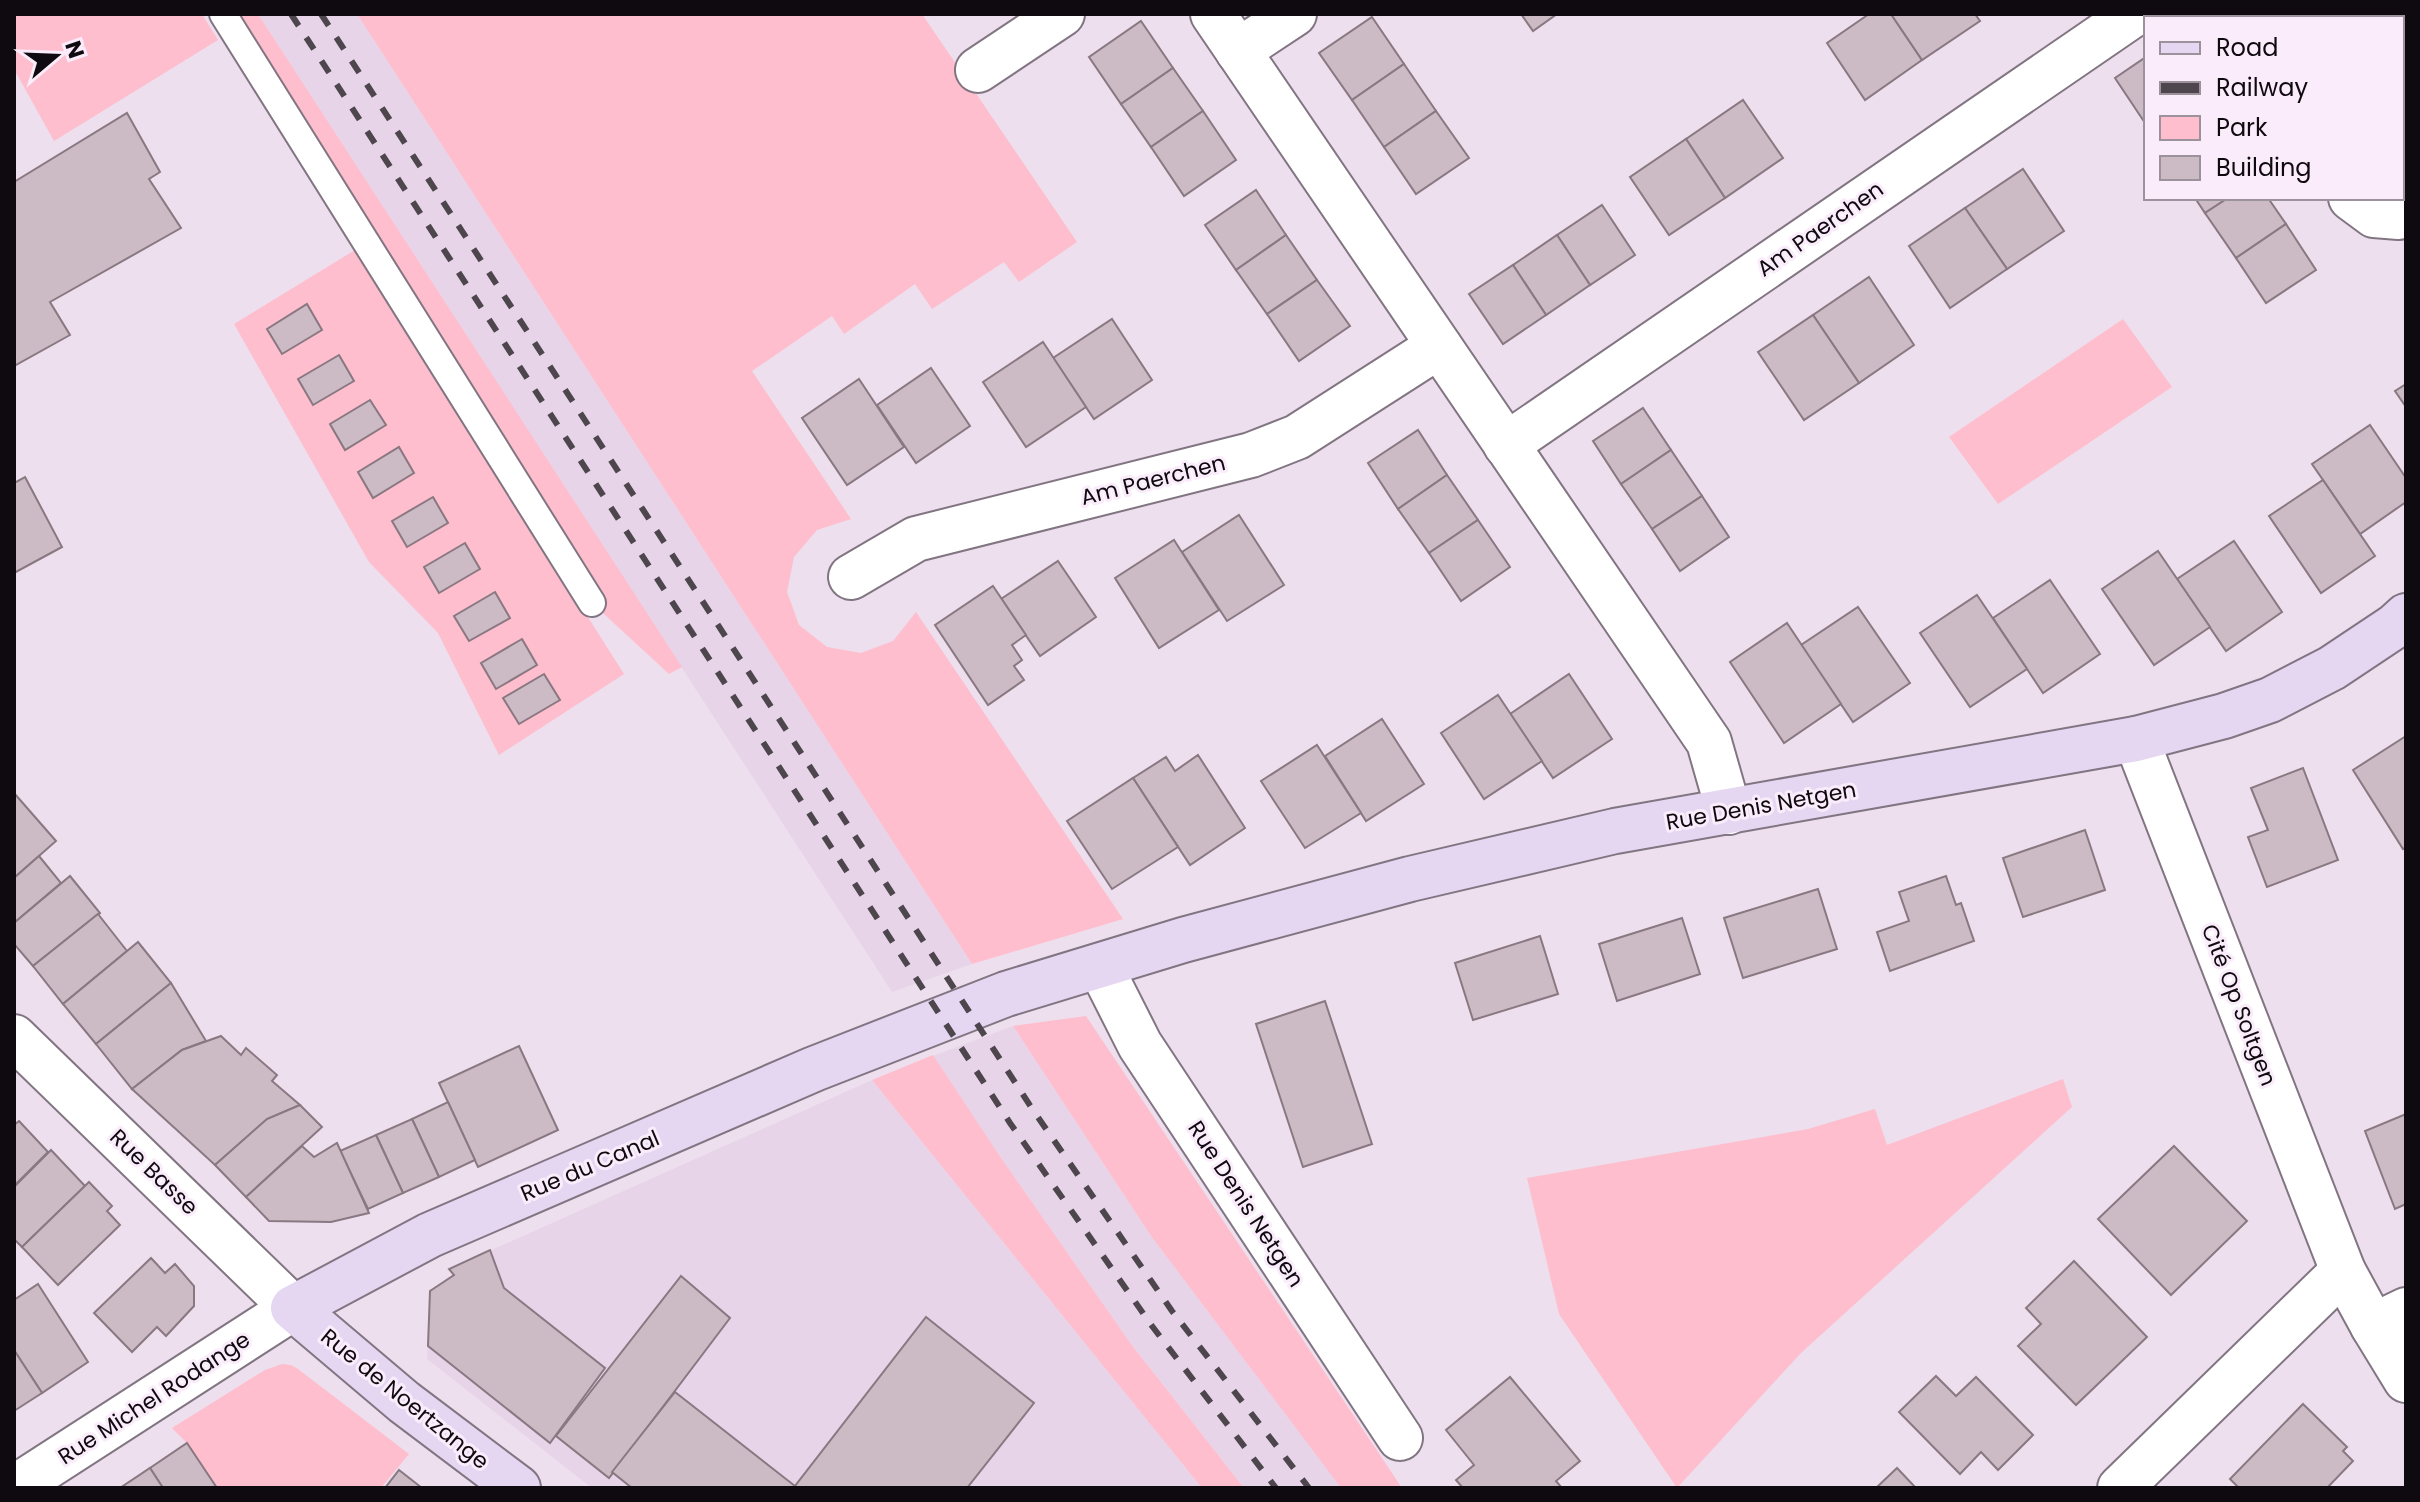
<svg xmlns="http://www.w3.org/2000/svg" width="2420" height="1502" font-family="Poppins,sans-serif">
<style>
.built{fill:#e8d4e8}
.green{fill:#febecd}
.building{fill:#ccbac4;stroke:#897881;stroke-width:2}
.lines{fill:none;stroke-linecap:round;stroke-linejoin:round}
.service-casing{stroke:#827582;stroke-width:30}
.minor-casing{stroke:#827582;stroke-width:48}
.tertiary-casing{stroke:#827582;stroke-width:48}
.secondary-casing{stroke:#827582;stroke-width:48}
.service{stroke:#fff;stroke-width:26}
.minor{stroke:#fff;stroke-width:44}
.tertiary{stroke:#fff;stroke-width:44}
.secondary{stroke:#e5d7f2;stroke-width:44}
.rail{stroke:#4d464d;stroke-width:6;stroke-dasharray:14 14;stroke-linecap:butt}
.labels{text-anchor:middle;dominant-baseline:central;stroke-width:6;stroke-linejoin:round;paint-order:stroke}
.street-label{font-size:22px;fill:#0f0a0f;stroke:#faecfa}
</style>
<rect width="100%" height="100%" fill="#eddfed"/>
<g class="built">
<polygon points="258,14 357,14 972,964 892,992"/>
<polygon points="1013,1026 1151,1236 1341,1488 1244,1488 1131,1344 999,1155 933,1056"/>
<polygon points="872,1080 1202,1488 592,1488 427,1359 430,1291 454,1275 449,1269"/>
</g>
<g class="green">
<polygon points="14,14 202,14 218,40 54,141 14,69"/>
<polygon points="223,14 258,14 682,667 669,674 592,603"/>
<polygon points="357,14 922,14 1077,242 1019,282 1004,262 932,309 915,284 844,334 832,316 752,371 851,519 817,530 794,557 787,592 799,625 827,647 861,653 893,641 916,612 1123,919 972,964"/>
<polygon points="355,250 624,674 499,755 438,633 369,562 234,324"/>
<polygon points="2123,319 2172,387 1998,504 1949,437"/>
<polygon points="1086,1016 1402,1488 1341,1488 1151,1236 1013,1026"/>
<polygon points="933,1055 999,1155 1131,1344 1244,1488 1202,1488 872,1080"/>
<polygon points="2063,1079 2072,1107 1801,1353 1677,1488 1559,1314 1527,1178 1808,1129 1875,1109 1887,1145"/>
<polygon points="282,1364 291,1365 298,1369 409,1454 381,1488 217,1488 187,1443 172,1428 265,1370"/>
</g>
<g class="building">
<polygon points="1521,14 1557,14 1533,31"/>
<polygon points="1869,14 1891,14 1922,60 1865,100 1827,43"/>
<polygon points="1891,14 1975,14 1980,21 1922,60"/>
<polygon points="2379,14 2406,14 2406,59 2403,61 2402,18 2373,18"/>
<polygon points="1372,17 1404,64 1352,100 1319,53"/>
<polygon points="1141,21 1173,68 1121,104 1089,57"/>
<polygon points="2146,57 2146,122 2145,123 2115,78"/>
<polygon points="1404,64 1436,111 1384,147 1352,100"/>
<polygon points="1173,68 1203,111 1151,147 1121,104"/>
<polygon points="1743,100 1783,158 1725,198 1686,139"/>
<polygon points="1203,111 1236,160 1184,196 1151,147"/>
<polygon points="1436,111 1469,158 1416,194 1384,147"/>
<polygon points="127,113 160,172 149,179 181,228 50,302 70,335 14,366 14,182"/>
<polygon points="1686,139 1725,198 1669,235 1630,177"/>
<polygon points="2023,169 2064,231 2007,269 1965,208"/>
<polygon points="1256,190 1286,235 1236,270 1205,225"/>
<polygon points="2195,198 2228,198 2205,213"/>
<polygon points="2228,198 2268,198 2286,224 2236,258 2205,213"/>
<polygon points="1602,205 1635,255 1590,285 1557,235"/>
<polygon points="1965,208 2007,269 1950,308 1909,246"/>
<polygon points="2286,224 2316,270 2266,303 2236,258"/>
<polygon points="1286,235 1317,280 1267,314 1236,270"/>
<polygon points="1557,235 1590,285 1546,315 1513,265"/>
<polygon points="1513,265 1546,315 1503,344 1469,294"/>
<polygon points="1869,277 1914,345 1859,383 1813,315"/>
<polygon points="1317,280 1350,326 1299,361 1267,314"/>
<polygon points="307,304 322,330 282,354 267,329"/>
<polygon points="1813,315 1859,383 1804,420 1758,352"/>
<polygon points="1112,319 1152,380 1094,419 1053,358"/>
<polygon points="1043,342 1086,407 1026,447 983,382"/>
<polygon points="339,355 354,381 313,405 298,379"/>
<polygon points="931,368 970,426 916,463 877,405"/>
<polygon points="859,379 904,447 847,485 802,418"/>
<polygon points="2406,384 2406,407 2395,391"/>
<polygon points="370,400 386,425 345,450 330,424"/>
<polygon points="1643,408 1671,450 1621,484 1593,441"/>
<polygon points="2370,425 2406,478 2406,502 2360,534 2312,464"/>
<polygon points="1418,430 1447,475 1398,509 1368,463"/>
<polygon points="399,447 414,473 373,498 358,472"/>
<polygon points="1671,450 1702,496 1652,529 1621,484"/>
<polygon points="1447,475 1478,520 1429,553 1398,509"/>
<polygon points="25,477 62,547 14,573 14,483"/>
<polygon points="2323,480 2375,556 2321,593 2269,516"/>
<polygon points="1702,496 1729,537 1680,571 1652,529"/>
<polygon points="433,497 448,523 407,547 392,521"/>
<polygon points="1239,515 1284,585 1227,621 1182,552"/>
<polygon points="1478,520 1510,567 1461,601 1429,553"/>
<polygon points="1174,540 1219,610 1159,648 1115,578"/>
<polygon points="2234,541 2282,612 2226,651 2177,579"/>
<polygon points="465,543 480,569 439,593 424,567"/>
<polygon points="2158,551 2210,627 2154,665 2102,589"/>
<polygon points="1058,561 1096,617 1040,656 1001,599"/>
<polygon points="2050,580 2100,654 2043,693 1993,618"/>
<polygon points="993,586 1026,635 1012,645 1022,660 1014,666 1024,680 988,705 935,625"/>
<polygon points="495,592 510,618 469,641 454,616"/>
<polygon points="1977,595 2027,669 1970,707 1920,633"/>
<polygon points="1858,607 1910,683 1853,722 1801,645"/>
<polygon points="1787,623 1841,704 1784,743 1730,662"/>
<polygon points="522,639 537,665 496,689 481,663"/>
<polygon points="544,674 560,700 519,724 503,698"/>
<polygon points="1569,674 1612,739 1553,778 1510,714"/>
<polygon points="1498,695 1542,761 1484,799 1441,733"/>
<polygon points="1382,719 1424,784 1366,821 1325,756"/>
<polygon points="2406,736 2406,847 2403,849 2353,770"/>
<polygon points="1317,745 1361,813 1305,848 1261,781"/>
<polygon points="1198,755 1245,828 1190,865 1133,778 1166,757 1175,771"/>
<polygon points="2303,768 2338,860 2267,887 2248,837 2268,830 2251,788"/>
<polygon points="1133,778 1178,847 1112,889 1067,821"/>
<polygon points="14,793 56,841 14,878"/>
<polygon points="2085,830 2105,890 2023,917 2003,858"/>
<polygon points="39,856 61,883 14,923 14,878"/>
<polygon points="70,876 100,913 33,966 14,944 14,923"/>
<polygon points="1946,876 1956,905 1961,903 1974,941 1890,971 1877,932 1909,921 1899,892"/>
<polygon points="1818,889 1837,949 1743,978 1724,918"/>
<polygon points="98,914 127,951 63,1004 33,966"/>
<polygon points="1682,918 1700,974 1617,1001 1599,944"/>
<polygon points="1540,936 1558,994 1473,1020 1455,963"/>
<polygon points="138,942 171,983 96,1044 63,1004"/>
<polygon points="171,983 206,1041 182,1050 132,1089 96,1044"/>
<polygon points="1325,1001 1372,1144 1303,1167 1256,1024"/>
<polygon points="221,1036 241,1055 246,1048 277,1075 272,1081 300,1105 267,1119 215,1165 132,1089 182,1050"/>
<polygon points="519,1046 558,1130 478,1167 439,1083"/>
<polygon points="448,1102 475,1160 439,1177 412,1119"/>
<polygon points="300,1105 322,1127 246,1197 215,1165 267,1119"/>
<polygon points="2406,1114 2406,1204 2395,1209 2365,1131"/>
<polygon points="412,1119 439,1177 403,1193 376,1135"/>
<polygon points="19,1121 48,1152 14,1186 14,1125"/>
<polygon points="376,1135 403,1193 368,1209 340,1151"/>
<polygon points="337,1143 369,1213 331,1222 269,1221 246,1197 302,1146 314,1157"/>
<polygon points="2174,1146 2247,1221 2171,1295 2098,1219"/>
<polygon points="51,1150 85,1186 22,1247 14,1239 14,1187"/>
<polygon points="89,1182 112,1206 107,1211 120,1225 58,1285 22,1247"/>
<polygon points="490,1250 504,1288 605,1368 550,1443 428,1346 430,1291 454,1275 449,1269"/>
<polygon points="151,1258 165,1273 175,1264 194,1286 194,1306 166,1336 157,1327 132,1352 94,1313"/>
<polygon points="2074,1261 2147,1337 2076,1405 2018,1346 2041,1324 2026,1308"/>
<polygon points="681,1276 730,1318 609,1478 556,1436"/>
<polygon points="38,1284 88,1362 42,1393 14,1350 14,1300"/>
<polygon points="926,1317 1034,1403 967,1488 797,1488 795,1486"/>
<polygon points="14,1350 42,1393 14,1411"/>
<polygon points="1936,1376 1956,1396 1976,1377 2033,1435 1998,1470 1981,1452 1960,1474 1899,1412"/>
<polygon points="1510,1377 1580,1461 1556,1481 1562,1488 1463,1488 1456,1480 1474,1465 1446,1430"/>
<polygon points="675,1392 795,1486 793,1488 632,1488 612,1472"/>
<polygon points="2303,1404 2347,1447 2343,1451 2353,1461 2327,1488 2239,1488 2230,1479"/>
<polygon points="187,1443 217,1488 163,1488 150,1468"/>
<polygon points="150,1468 163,1488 120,1488"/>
<polygon points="1897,1468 1916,1488 1876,1488"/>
<polygon points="399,1470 422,1488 385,1488"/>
</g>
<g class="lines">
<defs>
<polyline id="service" points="223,14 592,603"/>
<g id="minor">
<polyline points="1213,14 1709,742 1729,812"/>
<polyline points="2224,14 2227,18"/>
<polyline points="2296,14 2299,18"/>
<polyline points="1238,51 1294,14"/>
<polyline points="978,70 1062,14"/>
<polyline points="2351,198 2374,215 2399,217 2406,200"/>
<polyline points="1506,445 2134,14"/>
<polyline points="851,577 916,539 1251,455 1297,437 1439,346"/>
<polyline points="2136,739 2343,1271 2373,1326 2406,1380"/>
<polyline points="1100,966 1140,1045 1400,1438"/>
<polyline points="2373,1326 2406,1310"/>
<polyline points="14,1488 293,1308"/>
<polyline points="2120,1488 2343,1271"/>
</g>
<polyline id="tertiary" points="14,1037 293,1308"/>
<polyline id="secondary" points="518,1488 404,1402 293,1308 430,1235 814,1069 1006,994 1183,940 1410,879 1615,831 2136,739 2224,716 2270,700 2332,668 2395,626 2406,616"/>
</defs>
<use href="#service" class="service-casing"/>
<use href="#minor" class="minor-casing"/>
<use href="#tertiary" class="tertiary-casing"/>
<use href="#secondary" class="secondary-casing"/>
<use href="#service" class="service"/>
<use href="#minor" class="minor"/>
<use href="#tertiary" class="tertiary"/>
<use href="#secondary" class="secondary"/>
<g class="rail">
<polyline points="291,14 1010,1123 1152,1326 1276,1488"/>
<polyline points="321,14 1033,1110 1172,1311 1309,1488"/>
</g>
</g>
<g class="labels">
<g class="street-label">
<text transform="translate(1820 229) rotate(-35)">Am Paerchen</text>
<text transform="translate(1153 480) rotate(-14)">Am Paerchen</text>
<text transform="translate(1761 806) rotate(-10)">Rue Denis Netgen</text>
<text transform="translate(2239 1005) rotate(69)">Cité Op Soltgen</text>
<text transform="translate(590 1166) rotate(-23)">Rue du Canal</text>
<text transform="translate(154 1172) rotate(44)">Rue Basse</text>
<text transform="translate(1246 1204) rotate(57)">Rue Denis Netgen</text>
<text transform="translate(154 1398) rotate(-33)">Rue Michel Rodange</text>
<text transform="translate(405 1399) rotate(39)">Rue de Noertzange</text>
</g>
</g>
<rect width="2420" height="1502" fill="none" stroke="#0f0a0f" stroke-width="32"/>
<rect x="2144" y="16" width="260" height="184" fill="#faecfa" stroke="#9c929c" stroke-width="2"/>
<rect x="2160" y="42" width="40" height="12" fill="#e5d7f2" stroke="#9c929c" stroke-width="2"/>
<text x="2216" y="56" font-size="24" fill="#0f0a0f">Road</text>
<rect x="2160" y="82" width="40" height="12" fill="#4d464d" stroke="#9c929c" stroke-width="2"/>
<text x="2216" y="96" font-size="24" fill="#0f0a0f">Railway</text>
<rect x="2160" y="116" width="40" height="24" fill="#febecd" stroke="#9c929c" stroke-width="2"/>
<text x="2216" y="136" font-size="24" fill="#0f0a0f">Park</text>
<rect x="2160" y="156" width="40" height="24" fill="#ccbac4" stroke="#9c929c" stroke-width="2"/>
<text x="2216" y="176" font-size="24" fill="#0f0a0f">Building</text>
<g transform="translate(56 56) rotate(71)" stroke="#faecfa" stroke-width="6" paint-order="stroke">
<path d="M0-6L14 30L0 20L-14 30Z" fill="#0f0a0f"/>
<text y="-12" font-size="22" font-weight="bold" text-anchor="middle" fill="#0f0a0f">N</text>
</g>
</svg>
